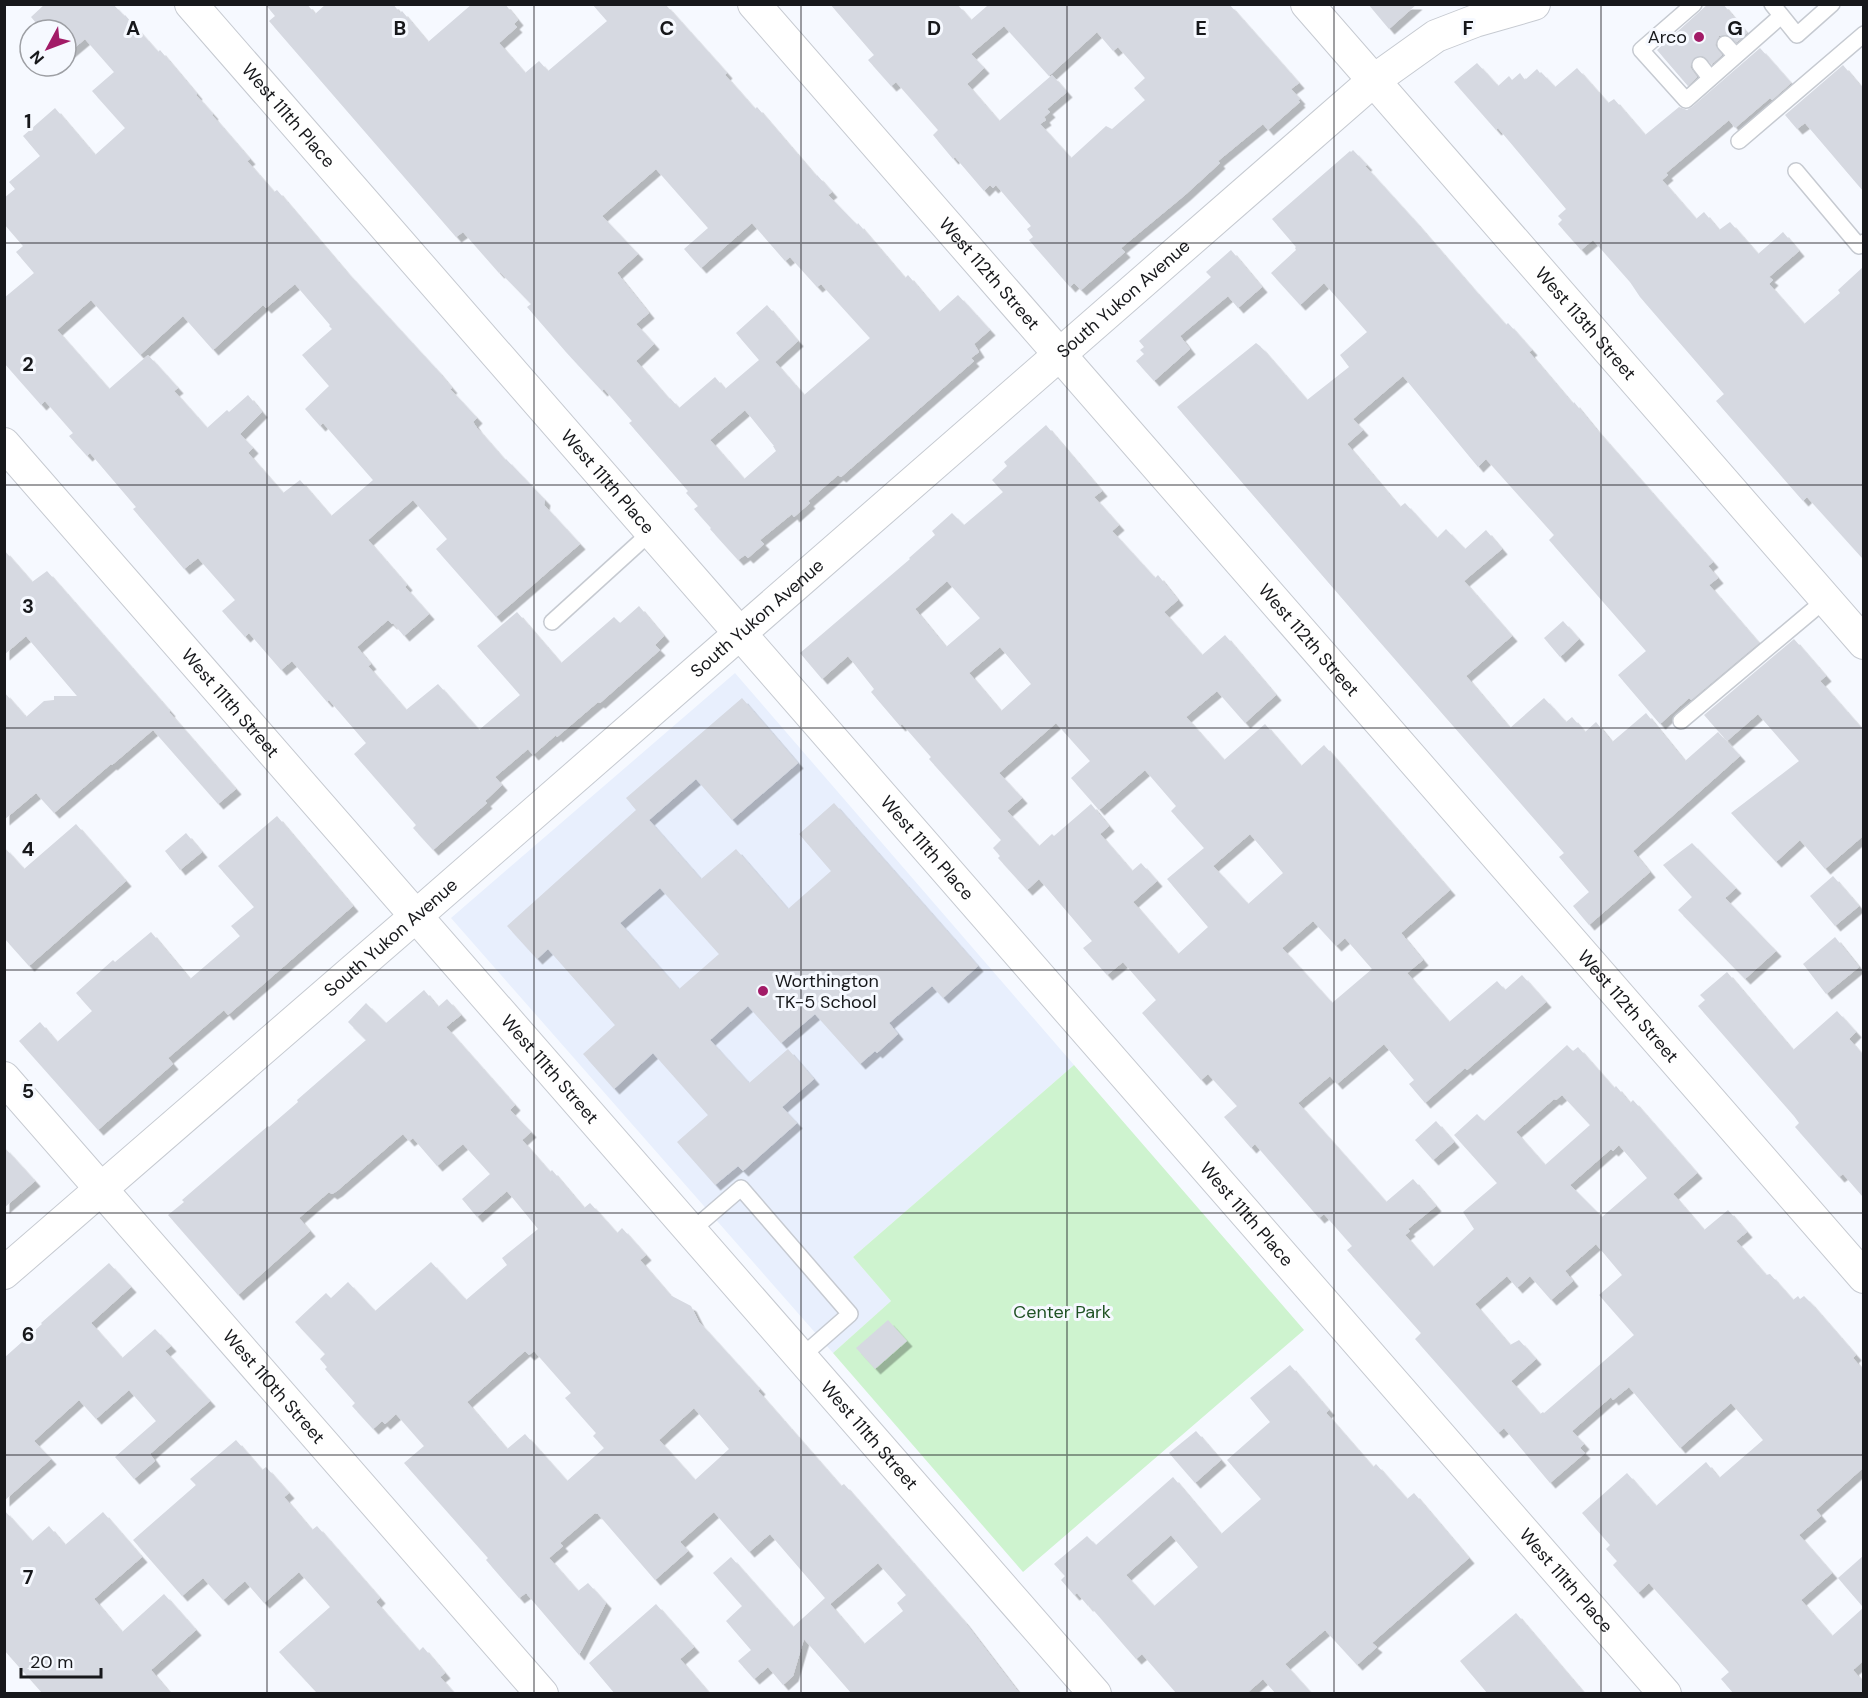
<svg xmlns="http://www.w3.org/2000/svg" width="1868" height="1698" font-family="'DM Sans',sans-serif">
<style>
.built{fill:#e8effd}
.green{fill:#cef3cf}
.building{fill:#d6d9e1;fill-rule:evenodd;filter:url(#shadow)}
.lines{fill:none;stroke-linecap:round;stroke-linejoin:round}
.service-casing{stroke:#c6cad1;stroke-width:18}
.minor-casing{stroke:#c6cad1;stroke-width:34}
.service{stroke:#fff;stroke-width:15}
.minor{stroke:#fff;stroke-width:32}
.grid{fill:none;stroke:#17181b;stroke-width:1.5;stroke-opacity:0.55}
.poi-dot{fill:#a21b67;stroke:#f6f9ff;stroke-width:2}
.labels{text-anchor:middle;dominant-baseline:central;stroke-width:6;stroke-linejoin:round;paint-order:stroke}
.poi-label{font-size:18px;fill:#17181b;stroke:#f6f9ff;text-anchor:end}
.street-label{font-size:18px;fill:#17181b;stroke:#f6f9ff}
.park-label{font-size:18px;fill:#1f5224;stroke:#f6f9ff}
.grid-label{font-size:20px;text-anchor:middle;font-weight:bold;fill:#17181b;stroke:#f6f9ff;stroke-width:6;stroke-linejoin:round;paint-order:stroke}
</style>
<defs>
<filter id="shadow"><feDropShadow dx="5.5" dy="5.5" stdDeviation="0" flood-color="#0004"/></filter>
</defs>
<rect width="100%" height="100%" fill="#f6f9ff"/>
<polygon class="built" points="735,673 1074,1065 853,1257 891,1301 833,1353 451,918"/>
<polygon class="green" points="1074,1065 1304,1330 1023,1572 833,1353 891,1301 853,1257"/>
<g class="building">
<path d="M 45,4 L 113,4 L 124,16 L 125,15 L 158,52 L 160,50 L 197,94 L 196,95 L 213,114 L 212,115 L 250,159 L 247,161 L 274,192 L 277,190 L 345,270 L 437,370 L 452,388 L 450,389 L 477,418 L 473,422 L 477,428 L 505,460 L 506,459 L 545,500 L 544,505 L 580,544 L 496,617 L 436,549 L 447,539 L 413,500 L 368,540 L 407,585 L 405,587 L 429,614 L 404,636 L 393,623 L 392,624 L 388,620 L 357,647 L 371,664 L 368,666 L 406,710 L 438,684 L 479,730 L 520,695 L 477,646 L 517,612 L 561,663 L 614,617 L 620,623 L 639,606 L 664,636 L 655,645 L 660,650 L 600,703 L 598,702 L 557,737 L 556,735 L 533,755 L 528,749 L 495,777 L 502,785 L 485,801 L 487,803 L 433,850 L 413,828 L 416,825 L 354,754 L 366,743 L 329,700 L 327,702 L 292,661 L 281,670 L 249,633 L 245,637 L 222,611 L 235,600 L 198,558 L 184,569 L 133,509 L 136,507 L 90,453 L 87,456 L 69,436 L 73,433 L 45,401 L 41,405 L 4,363 L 4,298 L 34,273 L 16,252 L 23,246 L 4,224 L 4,198 L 15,189 L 9,182 L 40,156 L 23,136 L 55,108 L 95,155 L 125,128 L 92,91 L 114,72 L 85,39 L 66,55 L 66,30 L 42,30 L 31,17 ZM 295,284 L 330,325 L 329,326 L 332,329 L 302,355 L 329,386 L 305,409 L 320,426 L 323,423 L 373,480 L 331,516 L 300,480 L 283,493 L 248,453 L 253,448 L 240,434 L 262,412 L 248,395 L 229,412 L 227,410 L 207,428 L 174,391 L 178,388 L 148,355 L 109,389 L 57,330 L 91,300 L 140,355 L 183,316 L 213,350 L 263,305 L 266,308 Z"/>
<path d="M 265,4 L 307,4 L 315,14 L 326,4 L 393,4 L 400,13 L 402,11 L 428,42 L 472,4 L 505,4 L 518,20 L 514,24 L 517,27 L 499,43 L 525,73 L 539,61 L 548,71 L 607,21 L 592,4 L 665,4 L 727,73 L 725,75 L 755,109 L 757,107 L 816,176 L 817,175 L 832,192 L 828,195 L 857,225 L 858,223 L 905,278 L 908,275 L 939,312 L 958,295 L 990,330 L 974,344 L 979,352 L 971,358 L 974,361 L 841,477 L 838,475 L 808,501 L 810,503 L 794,517 L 792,514 L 760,540 L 764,544 L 748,558 L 745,555 L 738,560 L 710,529 L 711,528 L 694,509 L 698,506 L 686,493 L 688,491 L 629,423 L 632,421 L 604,389 L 602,391 L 566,352 L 527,307 L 531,304 L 500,272 L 499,273 L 463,232 L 456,237 L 269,21 L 275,16 ZM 656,169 L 708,228 L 684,249 L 701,268 L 752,223 L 785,261 L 790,257 L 817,287 L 821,284 L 870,338 L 804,395 L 775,362 L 798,341 L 767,305 L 736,333 L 759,360 L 725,389 L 715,377 L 679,408 L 670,398 L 669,399 L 636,361 L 654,344 L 636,324 L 649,313 L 617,273 L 638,254 L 602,216 ZM 745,410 L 774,446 L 773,446 L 776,451 L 744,479 L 710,440 Z"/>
<path d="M 830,4 L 957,4 L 971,20 L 987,6 L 985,4 L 1229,4 L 1299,83 L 1291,89 L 1300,99 L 1298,100 L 1300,102 L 1268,130 L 1263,124 L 1218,161 L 1220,163 L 1185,195 L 1121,248 L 1125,252 L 1081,290 L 1074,283 L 1070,287 L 1029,240 L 1033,237 L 1027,229 L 1031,226 L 996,185 L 993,188 L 990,185 L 984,191 L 955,157 L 953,159 L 933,135 L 938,130 L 896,82 L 891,86 L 868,60 L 874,55 ZM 1004,26 L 1049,76 L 1097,32 L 1113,51 L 1118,47 L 1145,78 L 1134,88 L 1145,100 L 1112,129 L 1106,126 L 1071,158 L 1040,124 L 1046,120 L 1044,117 L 1050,112 L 1047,109 L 1067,92 L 1052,75 L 999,121 L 967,84 L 984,68 L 971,54 Z"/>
<polygon points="1368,4 1417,4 1389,29"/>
<polygon points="1708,4 1723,4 1747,33 1737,42 1728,35 1719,36 1715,45 1722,55 1712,64 1703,56 1694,58 1690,67 1697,77 1688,86 1657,50"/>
<polygon points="1760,48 1791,83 1772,100 1770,98 1735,128 1729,120 1666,173 1668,175 1662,180 1696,219 1704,212 1719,230 1730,222 1758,254 1783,232 1799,251 1769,277 1773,280 1769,284 1804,324 1840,293 1838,290 1863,267 1863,559 1807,497 1803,501 1716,401 1724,394 1640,297 1630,282 1593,240 1581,250 1558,224 1562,220 1558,216 1566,209 1498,128 1496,130 1454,82 1477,63 1498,86 1509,76 1512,80 1520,73 1525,80 1537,69 1540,73 1541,72 1555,87 1577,68 1608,103 1614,99 1645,135 1679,107 1687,110 1692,107"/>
<polygon points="1843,65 1863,89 1863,191 1805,123 1797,129 1785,115"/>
<polygon points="1353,150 1367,165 1365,166 1414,220 1471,286 1506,325 1508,323 1532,350 1529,352 1573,404 1574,402 1596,429 1713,562 1708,566 1718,578 1709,585 1759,643 1691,700 1689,698 1660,724 1618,675 1646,651 1549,540 1554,535 1486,459 1478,467 1403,376 1353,419 1363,430 1347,444 1400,507 1405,503 1437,538 1446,529 1465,549 1486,530 1502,549 1464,581 1512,636 1466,676 1510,728 1544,698 1566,722 1572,717 1585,732 1596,722 1612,742 1646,713 1685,761 1718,732 1740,756 1633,851 1650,872 1589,925 1573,906 1589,892 1559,857 1564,853 1372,633 1177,407 1256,343 1260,346 1307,400 1349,367 1340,355 1367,332 1324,283 1300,305 1271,273 1296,250 1295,248 1296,247 1272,219 1350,151 1351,152"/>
<polygon points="1231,250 1262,287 1238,308 1228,296 1180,336 1190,349 1154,381 1136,361 1144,354 1140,350 1144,347 1139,341 1211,277 1206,272"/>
<path d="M 1046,425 L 1102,491 L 1094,497 L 1119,525 L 1112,531 L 1155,578 L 1158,575 L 1178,600 L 1164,612 L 1202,655 L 1225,635 L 1276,695 L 1245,723 L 1217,691 L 1186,717 L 1224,760 L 1265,724 L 1301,766 L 1324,745 L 1450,890 L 1401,933 L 1423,960 L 1407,973 L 1449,1022 L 1497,981 L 1505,990 L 1522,975 L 1546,1002 L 1467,1070 L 1465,1068 L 1425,1103 L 1409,1084 L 1414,1080 L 1384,1044 L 1337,1084 L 1330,1076 L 1298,1103 L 1386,1202 L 1413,1179 L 1436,1206 L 1408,1229 L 1410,1231 L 1405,1235 L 1433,1267 L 1474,1229 L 1463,1212 L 1497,1183 L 1454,1135 L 1477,1114 L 1484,1121 L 1567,1045 L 1573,1051 L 1578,1047 L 1614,1088 L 1616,1086 L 1630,1103 L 1633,1100 L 1697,1173 L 1673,1194 L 1704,1230 L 1728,1210 L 1747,1232 L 1736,1241 L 1766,1275 L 1770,1274 L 1793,1300 L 1798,1296 L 1800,1299 L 1804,1296 L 1809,1301 L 1856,1355 L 1853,1358 L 1863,1370 L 1863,1468 L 1816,1510 L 1821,1516 L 1799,1535 L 1832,1573 L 1801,1600 L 1832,1636 L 1863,1608 L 1863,1661 L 1853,1670 L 1863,1682 L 1863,1694 L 1734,1694 L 1721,1679 L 1729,1672 L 1649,1583 L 1638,1593 L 1613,1565 L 1617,1561 L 1606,1549 L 1610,1545 L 1582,1513 L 1627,1473 L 1656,1506 L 1706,1462 L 1719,1478 L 1763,1440 L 1731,1403 L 1680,1448 L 1629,1387 L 1613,1400 L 1611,1397 L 1572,1431 L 1584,1444 L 1580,1448 L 1585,1453 L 1550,1483 L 1504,1428 L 1498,1433 L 1415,1339 L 1421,1333 L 1347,1250 L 1352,1246 L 1324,1214 L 1319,1218 L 1255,1144 L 1251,1148 L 1224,1117 L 1237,1106 L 1208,1074 L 1201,1080 L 1142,1013 L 1156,1000 L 1123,962 L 1107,975 L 1083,948 L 1092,941 L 1039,879 L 1027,890 L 998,858 L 1000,856 L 993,848 L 1001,840 L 929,759 L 931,757 L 902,724 L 900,726 L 871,692 L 874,689 L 848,656 L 822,679 L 800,653 L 910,559 L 909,558 L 935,535 L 932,531 L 952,513 L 964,525 L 1003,492 L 992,480 L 1007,466 L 1004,462 ZM 947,581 L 980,618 L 946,647 L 915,609 ZM 1000,647 L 1031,684 L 1001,711 L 969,673 ZM 1056,723 L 1090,761 L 1071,778 L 1099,810 L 1145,770 L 1176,806 L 1171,811 L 1204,848 L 1167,879 L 1208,927 L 1178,954 L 1133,902 L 1157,881 L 1141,863 L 1132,871 L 1100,834 L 1109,826 L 1091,804 L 1054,836 L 1052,834 L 1039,846 L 1007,811 L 1022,798 L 999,773 ZM 1250,834 L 1283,873 L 1248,904 L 1213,866 ZM 1313,921 L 1336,946 L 1345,938 L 1372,969 L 1332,1003 L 1282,948 ZM 1562,1095 L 1590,1125 L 1545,1165 L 1516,1132 L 1554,1099 L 1556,1100 ZM 1619,1145 L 1647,1178 L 1602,1217 L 1570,1185 L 1611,1149 L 1613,1151 ZM 1596,1244 L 1622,1275 L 1599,1295 L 1634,1335 L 1544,1413 L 1543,1412 L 1540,1414 L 1511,1381 L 1536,1359 L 1519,1340 L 1510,1345 L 1475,1304 L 1507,1276 L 1517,1288 L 1530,1276 L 1551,1300 L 1573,1281 L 1565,1271 Z"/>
<polygon points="4,550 32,582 47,571 170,711 169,712 236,789 218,804 153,730 112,765 111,764 54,813 36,793 4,820 4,692 26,717 44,701 54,700 54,696 77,696 26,636 4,655"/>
<polygon points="1563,621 1579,639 1560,657 1544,638"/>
<polygon points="1794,639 1826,676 1820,681 1863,730 1863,836 1825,869 1800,840 1776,862 1731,813 1799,761 1758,714 1727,741 1704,715"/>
<path d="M 742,698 L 798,763 L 732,820 L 696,779 L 649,820 L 701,879 L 736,849 L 788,909 L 831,871 L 799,834 L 834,803 L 978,966 L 943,998 L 932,986 L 889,1023 L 898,1034 L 877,1053 L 875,1051 L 860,1064 L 815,1014 L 781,1043 L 748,1006 L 710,1040 L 749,1083 L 788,1049 L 814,1079 L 782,1107 L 797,1123 L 743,1171 L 738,1166 L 715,1185 L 677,1142 L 708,1115 L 653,1053 L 614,1089 L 583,1054 L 615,1025 L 548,949 L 537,959 L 507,926 L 636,810 L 626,798 ZM 660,888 L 719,954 L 679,989 L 620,923 Z"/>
<polygon points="277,816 353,906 228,1015 224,1010 168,1058 173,1064 98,1130 19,1041 40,1022 57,1042 92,1011 76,993 113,960 115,962 151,932 190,979 240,936 231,926 254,907 218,866"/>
<polygon points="76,824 126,881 29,966 4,938 4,847 24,869"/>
<polygon points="186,833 202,852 180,870 165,851"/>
<polygon points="1692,843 1736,888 1725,898 1776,951 1745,979 1678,910 1692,897 1663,865"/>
<polygon points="1833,876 1859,906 1835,926 1810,896"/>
<polygon points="1835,937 1859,967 1826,994 1803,964"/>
<polygon points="1727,972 1793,1050 1837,1011 1856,1032 1849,1039 1863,1055 1863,1197 1843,1174 1839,1177 1795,1127 1799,1123 1794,1116 1698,1006 1705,1000 1700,995"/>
<path d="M 424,990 L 438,1007 L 447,999 L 461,1015 L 446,1027 L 515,1105 L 510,1110 L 531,1132 L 522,1140 L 550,1172 L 552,1170 L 584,1208 L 590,1203 L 617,1233 L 622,1228 L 646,1255 L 640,1260 L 670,1295 L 691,1306 L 699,1322 L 760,1389 L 758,1391 L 841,1486 L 844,1484 L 964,1621 L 1020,1694 L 852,1694 L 804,1639 L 793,1676 L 783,1685 L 768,1667 L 754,1679 L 738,1661 L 751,1650 L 726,1621 L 742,1606 L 713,1573 L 731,1557 L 793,1627 L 825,1598 L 770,1534 L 749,1552 L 714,1512 L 680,1542 L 688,1551 L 655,1580 L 598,1514 L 595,1513 L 560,1543 L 563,1546 L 549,1558 L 578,1591 L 588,1583 L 606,1603 L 579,1655 L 526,1593 L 519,1598 L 486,1560 L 488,1558 L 404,1463 L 424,1446 L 396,1414 L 385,1424 L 382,1421 L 373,1429 L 352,1406 L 355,1403 L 325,1369 L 327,1367 L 320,1359 L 325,1354 L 295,1322 L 326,1293 L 331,1298 L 348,1282 L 375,1311 L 431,1262 L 466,1300 L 507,1265 L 502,1258 L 538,1229 L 507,1191 L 477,1217 L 462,1199 L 490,1174 L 463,1144 L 437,1166 L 413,1138 L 409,1141 L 403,1134 L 337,1191 L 332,1194 L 329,1192 L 299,1218 L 310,1231 L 238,1295 L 168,1215 L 184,1202 L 182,1200 L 268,1126 L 269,1127 L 298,1102 L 297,1100 L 366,1040 L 348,1022 L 366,1003 L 386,1023 ZM 525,1351 L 529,1355 L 534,1351 L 571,1393 L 565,1398 L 596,1433 L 593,1436 L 604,1448 L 567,1481 L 525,1434 L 507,1449 L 467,1402 ZM 694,1408 L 729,1449 L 695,1480 L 659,1440 ZM 878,1563 L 906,1595 L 897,1603 L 903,1611 L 864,1644 L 830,1604 Z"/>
<polygon points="1436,1121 1454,1142 1433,1160 1415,1140"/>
<polygon points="4,1147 35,1181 4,1208"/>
<polygon points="109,1263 131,1287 91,1323 122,1358 155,1329 171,1346 165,1351 210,1401 150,1454 155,1461 134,1479 115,1457 156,1421 129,1390 96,1419 79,1400 34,1441 51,1459 4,1501 4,1358 42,1324 41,1323"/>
<polygon points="888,1320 907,1341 875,1369 856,1348"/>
<path d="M 1290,1365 L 1329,1410 L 1326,1413 L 1373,1467 L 1376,1464 L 1407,1499 L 1414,1493 L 1469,1558 L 1372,1643 L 1377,1647 L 1357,1665 L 1325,1630 L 1285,1664 L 1312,1694 L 1276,1694 L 1263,1679 L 1246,1694 L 1177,1694 L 1142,1654 L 1136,1659 L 1089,1605 L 1088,1606 L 1077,1593 L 1074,1595 L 1061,1580 L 1065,1576 L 1054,1564 L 1087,1536 L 1096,1545 L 1173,1477 L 1221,1534 L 1261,1499 L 1227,1460 L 1270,1422 L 1250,1398 ZM 1171,1535 L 1198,1567 L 1154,1606 L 1126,1575 Z"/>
<polygon points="1196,1431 1221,1460 1195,1483 1169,1453"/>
<polygon points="236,1440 262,1470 266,1467 289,1493 284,1497 312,1530 317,1526 380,1598 376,1602 419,1651 423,1647 445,1673 440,1677 455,1694 318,1694 279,1652 330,1607 299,1572 264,1603 245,1581 223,1600 203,1578 182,1596 133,1540 196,1485 190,1479"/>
<polygon points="4,1510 32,1541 49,1526 65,1545 103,1512 142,1557 94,1599 122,1632 164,1594 196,1630 151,1670 171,1694 43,1694 4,1650"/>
<polygon points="1863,1556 1863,1607 1838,1578"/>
<polygon points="656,1604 694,1647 680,1659 710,1694 615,1694 589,1663"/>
<polygon points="1516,1613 1585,1694 1488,1694 1460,1661"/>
</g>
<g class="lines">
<defs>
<g id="service">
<polyline points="1694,4 1641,50 1686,100 1781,16"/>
<polyline points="1772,4 1797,35 1832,4"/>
<polyline points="1725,44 1735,55"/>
<polyline points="1700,65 1710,78"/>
<polyline points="1739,141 1864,34"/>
<polyline points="1796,171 1859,246 1864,242"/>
<polyline points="552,622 651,532"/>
<polyline points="1681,721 1825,600"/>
<polyline points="691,1231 741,1188 850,1314 801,1357"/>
</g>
<g id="minor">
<path id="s1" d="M 191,4 L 1665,1694"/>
<path id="s2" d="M 754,4 L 1864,1277"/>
<path id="s3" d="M 1307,4 L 1864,643"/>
<path id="s4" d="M 4,444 L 1095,1694"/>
<path id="s5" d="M 4,1078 L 542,1694"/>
<path id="s6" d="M 4,1273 L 416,916 L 1373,81 L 1436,36 L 1475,21 L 1534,4"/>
</g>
</defs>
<use href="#service" class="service-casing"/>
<use href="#minor" class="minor-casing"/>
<use href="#service" class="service"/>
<use href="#minor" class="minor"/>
</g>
<path class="grid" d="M 267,4 L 267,1694M 534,4 L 534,1694M 801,4 L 801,1694M 1067,4 L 1067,1694M 1334,4 L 1334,1694M 1601,4 L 1601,1694M 4,243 L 1864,243M 4,485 L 1864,485M 4,728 L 1864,728M 4,970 L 1864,970M 4,1213 L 1864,1213M 4,1455 L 1864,1455"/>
<g class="poi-dot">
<circle cx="1699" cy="37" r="6"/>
<circle cx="763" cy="991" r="6"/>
</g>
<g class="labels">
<g class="poi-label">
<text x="1687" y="37">Arco</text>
<text x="775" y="981" text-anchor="start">Worthington<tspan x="775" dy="21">TK-5 School</tspan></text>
</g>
<g class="street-label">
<text stroke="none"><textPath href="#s1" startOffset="148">West 111th Place</textPath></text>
<text stroke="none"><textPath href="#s2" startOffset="358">West 112th Street</textPath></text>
<text stroke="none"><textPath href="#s6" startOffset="1484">South Yukon Avenue</textPath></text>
<text stroke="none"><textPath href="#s3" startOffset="424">West 113th Street</textPath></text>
<text stroke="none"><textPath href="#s1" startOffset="634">West 111th Place</textPath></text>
<text stroke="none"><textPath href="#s6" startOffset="998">South Yukon Avenue</textPath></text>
<text stroke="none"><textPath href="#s2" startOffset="844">West 112th Street</textPath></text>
<text stroke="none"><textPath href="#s4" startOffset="344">West 111th Street</textPath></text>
<text stroke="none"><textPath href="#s1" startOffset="1120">West 111th Place</textPath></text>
<text stroke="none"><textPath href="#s6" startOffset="512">South Yukon Avenue</textPath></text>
<text stroke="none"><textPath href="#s2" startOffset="1330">West 112th Street</textPath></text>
<text stroke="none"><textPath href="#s4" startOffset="830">West 111th Street</textPath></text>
<text stroke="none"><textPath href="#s1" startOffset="1606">West 111th Place</textPath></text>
<text stroke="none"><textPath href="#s5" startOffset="410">West 110th Street</textPath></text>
<text stroke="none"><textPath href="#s4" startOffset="1316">West 111th Street</textPath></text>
<text stroke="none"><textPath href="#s1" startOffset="2092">West 111th Place</textPath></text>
</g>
<g class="park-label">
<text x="1062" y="1312">Center Park</text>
</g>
</g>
<g class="grid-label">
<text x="133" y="35">A</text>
<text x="400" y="35">B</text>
<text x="667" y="35">C</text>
<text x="934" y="35">D</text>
<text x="1201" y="35">E</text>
<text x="1468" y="35">F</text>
<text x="1735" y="35">G</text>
<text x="28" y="128">1</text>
<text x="28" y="371">2</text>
<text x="28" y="613">3</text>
<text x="28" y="856">4</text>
<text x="28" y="1098">5</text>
<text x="28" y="1341">6</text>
<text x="28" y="1584">7</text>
</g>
<rect width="1868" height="1698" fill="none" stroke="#17181b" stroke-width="12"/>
<g transform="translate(48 48) rotate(229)"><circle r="28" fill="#f6f9ff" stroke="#9d9fa4" stroke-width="1.5"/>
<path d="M0-4.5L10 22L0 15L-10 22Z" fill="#a21b67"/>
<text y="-9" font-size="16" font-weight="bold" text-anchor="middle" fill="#17181b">N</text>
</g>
<path d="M21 1668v9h80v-9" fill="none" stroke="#17181b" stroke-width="3"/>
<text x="30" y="1668" font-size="18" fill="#17181b" stroke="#f6f9ff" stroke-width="4.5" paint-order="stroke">20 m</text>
</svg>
